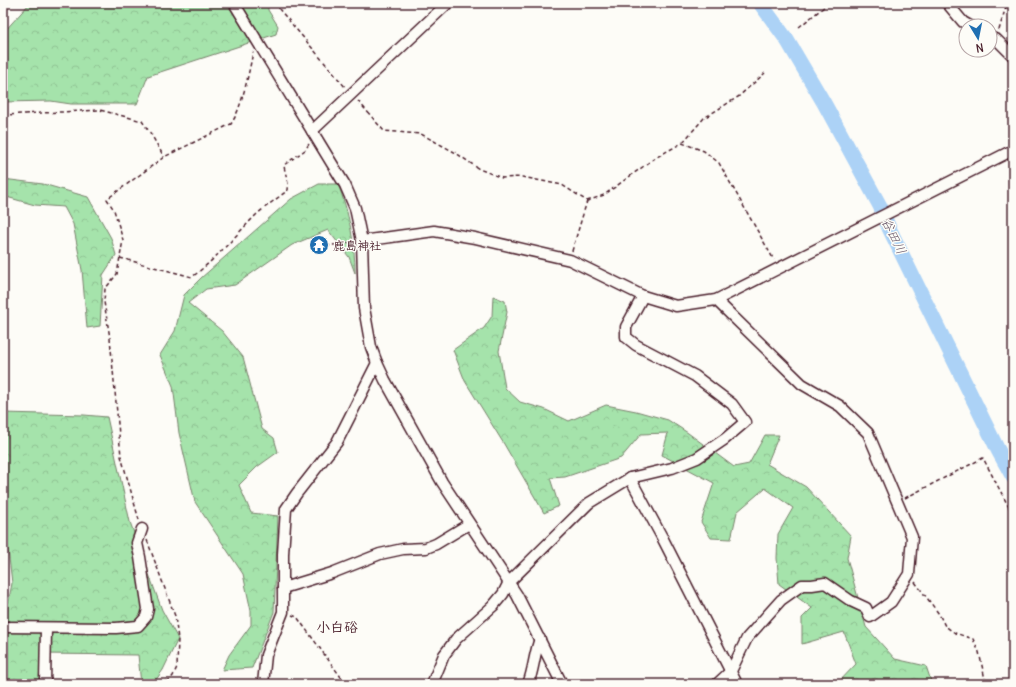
<svg xmlns="http://www.w3.org/2000/svg" width="1016" height="687" font-family="Delius,'Klee One',sans-serif">
<style>
.forest{fill:url(#forest-crowns);stroke:#78816b}
.lines{fill:none;stroke-linecap:round;stroke-linejoin:round}
.river{stroke:#acd2f6;stroke-width:15}
.building{fill:url(#building-cross-hatch);stroke:#4a1f2b}
.minor-casing{stroke:#4a1f2b;stroke-width:13}
.path{stroke:#4a1f2b;stroke-width:1.5;stroke-dasharray:4 3;stroke-linecap:butt}
.minor{stroke:#fdfcf7;stroke-width:10}
.labels{text-anchor:middle;dominant-baseline:central;stroke-width:3;stroke-linejoin:round;paint-order:stroke}
.poi-label{font-size:12px;font-weight:bold;fill:#4a1f2b;stroke:#fdfcf7;text-anchor:start}
.water-label{font-size:13px;font-style:italic;fill:#675568;stroke:#fdfcf7}
.quarter-label{font-size:14px;font-weight:bold;fill:#4a1f2b;stroke:#fdfcf7}
</style>
<defs>
<pattern id="forest-crowns" width="20" height="18" patternUnits="userSpaceOnUse"><rect width="20" height="18" fill="#a5e3ab"/><path d="M2 6a3 3 0 1 1 6 0M12 15a3 3 0 1 1 6 0" fill="none" stroke="#90c293"/></pattern>
<pattern id="building-cross-hatch" width="8" height="8" patternUnits="userSpaceOnUse"><rect width="8" height="8" fill="#c3c1f3"/><path d="M0 0l8 8M0 8l8-8" fill="none" stroke="#a9a5d0"/></pattern>
</defs>
<rect width="100%" height="100%" fill="#fdfcf7"/>
<filter id="ink" filterUnits="userSpaceOnUse"><feTurbulence type="fractalNoise" baseFrequency=".025" numOctaves="2"/><feDisplacementMap in="SourceGraphic" scale="8" xChannelSelector="R" yChannelSelector="G"/><feConvolveMatrix kernelMatrix="1 2 1 2 8 2 1 2 1" color-interpolation-filters="sRGB"/></filter>
<g filter="url(#ink)">
<g class="forest">
<polygon points="30,3 268,3 268,10 278,26 276,34 148,76 137,104 71,104 51,101 3,102 3,33"/>
<polygon points="3,179 43,184 88,197 111,238 116,255 103,275 100,326 87,328 82,270 73,224 64,207 35,205 3,196"/>
<path d="M 319,184 L 338,184 C 349,213 355,242 355,273 L 349,257 L 328,230 L 292,245 L 235,285 L 206,289 L 188,303 L 222,331 L 243,357 L 262,429 L 274,438 L 278,452 L 257,467 L 239,485 L 251,513 L 278,516 L 274,612 L 252,668 L 222,670 L 229,655 L 251,625 L 251,611 L 243,574 L 195,502 L 179,433 L 173,386 L 160,355 L 175,331 L 184,295 L 201,278 L 291,199 Z"/>
<polygon points="493,296 505,301 507,312 499,351 505,388 520,402 544,409 569,421 606,405 636,411 668,420 688,433 734,467 749,464 765,435 779,435 767,464 806,487 851,536 847,558 866,627 895,659 926,666 932,684 837,684 856,664 844,632 802,644 802,618 812,608 779,584 777,558 778,534 793,508 765,488 737,512 731,539 711,538 701,522 714,483 662,455 668,433 641,434 621,458 565,477 550,478 559,506 544,513 504,444 465,381 453,350 484,328 492,316"/>
<polygon points="3,413 84,415 107,417 130,522 162,610 178,639 163,670 153,684 141,684 138,655 41,654 39,680 31,684 3,684 3,631 12,583 6,533 7,506 3,499"/>
</g>
<g class="lines">
<polyline class="river" points="760,3 787,40 824,103 880,206 889,228 998,450 1013,477"/>
</g>
<polygon class="building" points="322,239 324,249 315,250 315,240"/>
<g class="lines">
<defs>
<g id="minor">
<polyline points="234,3 345,185 355,208 362,241 364,308 371,347 377,363 385,380 442,482 517,595 562,684"/>
<polyline points="947,3 963,22 970,26"/>
<polyline points="990,37 997,40 1013,56"/>
<polyline points="312,131 448,3"/>
<polyline points="362,241 434,231 475,238 570,260 643,296 676,306 716,300 1013,150"/>
<polyline points="716,300 802,384 840,406 868,433 912,537 909,574 891,602 870,617 866,608 851,601 825,583 812,585 802,585 781,600 747,638 731,671 717,684"/>
<polyline points="630,478 663,539 737,684"/>
<polyline points="283,588 332,573 380,554 403,549 426,548 436,544 469,524"/>
<polyline points="3,627 116,628 138,626 146,617 148,609 140,557 137,543 142,529"/>
<polyline points="45,684 46,629"/>
<polyline points="263,684 266,655 283,612 283,554 286,509 297,493 337,442 377,363"/>
<polyline points="432,684 444,655 456,639 493,606 503,594 509,582 589,503 630,478 672,468 697,458 725,439 745,422 732,404 695,376 636,345 626,337 626,327 643,296"/>
<path d="M 528,684 C 534,669 534,654 540,639"/>
</g>
</defs>
<use href="#minor" class="minor-casing"/>
<g class="path">
<polyline points="274,3 346,88"/>
<polyline points="799,27 829,3"/>
<polyline points="999,30 1007,3"/>
<polyline points="358,101 384,131 421,134 456,153 479,169 502,178 522,177 562,185 587,201"/>
<polyline points="3,115 100,110 142,121 151,134 164,157"/>
<polyline points="683,142 704,118 738,97 765,73"/>
<polyline points="587,201 604,195 655,158 682,143 704,151 719,163 774,260"/>
<polyline points="326,246 353,242"/>
<polyline points="572,251 587,201"/>
<path d="M 120,258 L 192,277 C 216,259 235,236 256,215 C 266,206 278,198 288,190 C 289,181 285,175 284,165 L 305,150 L 309,144"/>
<polyline points="905,498 983,458 1013,515"/>
<path d="M 139,520 L 121,456 L 110,338 L 104,302 L 105,289 L 117,274 L 123,240 L 114,210 L 107,199 L 164,157 L 231,124 C 242,108 249,72 253,52"/>
<polyline points="147,540 175,616 178,639 177,667 173,676 166,684"/>
<polyline points="915,582 939,614 945,626 955,633 973,639 979,652 986,684"/>
<polyline points="292,615 297,617 346,684"/>
</g>
<use href="#minor" class="minor"/>
</g>
</g>
<defs>
<symbol id="temple-disc" viewBox="-11 -11 22 22"><circle r="9.5" fill="#1f6fb2" stroke="#fdfcf7"/><path d="M0-6L5-2H3V0L6.5 2.5H4V6H1.5V3h-3V6H-4V2.5H-6.5L-3 0V-2H-5Z" fill="#fff"/></symbol>
</defs>
<g fill-rule="evenodd">
<use href="#temple-disc" x="308" y="234" width="22" height="22"/>
</g>
<g class="labels">
<g class="poi-label">
<text x="333" y="245">鹿島神社</text>
</g>
<g class="water-label">
<text transform="translate(894 236) rotate(64)">谷田川</text>
</g>
<g class="quarter-label">
<text x="337" y="627">小白硲</text>
</g>
</g>
<rect width="1016" height="687" fill="none" stroke="#fdfcf7" stroke-width="16"/>
<rect x="8" y="8" width="1000" height="671" fill="none" stroke="#4a1f2b" stroke-width="1.5" filter="url(#ink)"/>
<g transform="translate(978 38) rotate(170)"><circle r="19" fill="#fdfcf7" stroke="#b5a4a5"/>
<path d="M0-3L7 15L0 10L-7 15Z" fill="#1f6fb2"/>
<text y="-6" font-size="11" font-weight="bold" text-anchor="middle" fill="#4a1f2b">N</text>
</g>
</svg>
